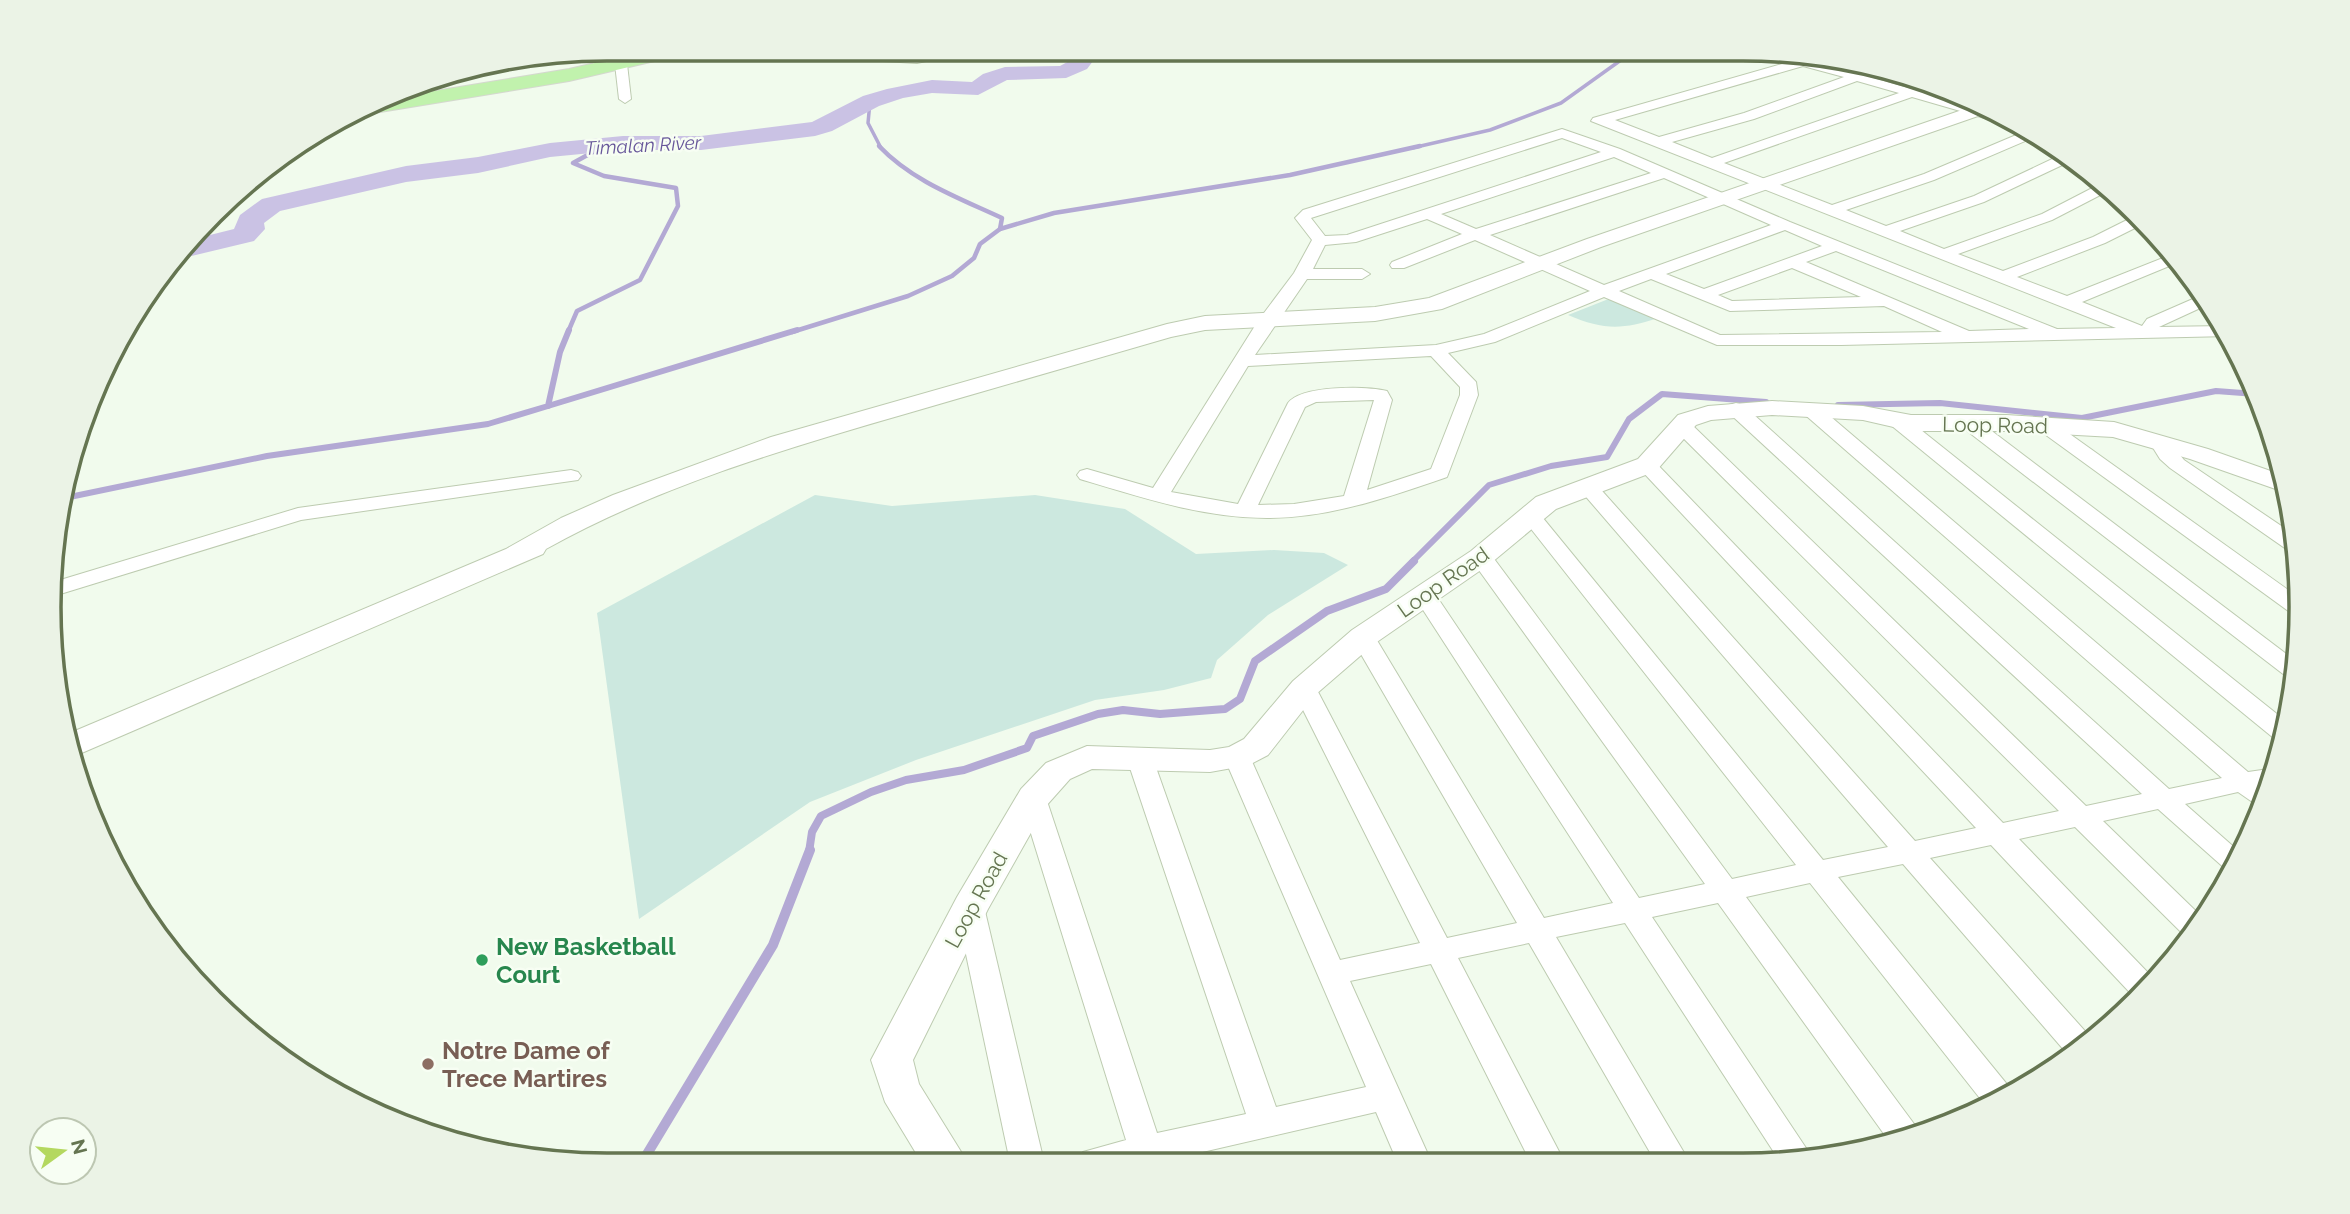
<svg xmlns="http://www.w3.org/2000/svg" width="2350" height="1214" font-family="Raleway,sans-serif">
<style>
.green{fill:#cce8df}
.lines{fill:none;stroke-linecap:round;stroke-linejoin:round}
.stream-far4{stroke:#b3a9d4;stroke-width:3.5}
.stream-far3{stroke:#b3a9d4;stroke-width:4.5}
.stream-far2{stroke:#b3a9d4;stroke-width:6}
.stream-far1{stroke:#b3a9d4;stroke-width:8}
.stream{stroke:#b3a9d4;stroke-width:10}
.river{fill:#cac2e4;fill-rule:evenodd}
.minor-casing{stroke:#bdcbb0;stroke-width:2}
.tertiary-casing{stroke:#bdcbb0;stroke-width:2}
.primary-casing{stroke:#d4d8ce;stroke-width:2}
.minor{fill:#fff;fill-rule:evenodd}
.tertiary{fill:#fff;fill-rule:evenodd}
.primary{fill:#c1f2ad;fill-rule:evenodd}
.leisure-dot{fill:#2e9e5b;stroke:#f7fef3;stroke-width:2.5}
.education-dot{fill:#8d6e63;stroke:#f7fef3;stroke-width:2.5}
.labels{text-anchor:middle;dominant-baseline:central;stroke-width:5;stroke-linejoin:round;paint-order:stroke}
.far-water-label{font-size:19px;font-style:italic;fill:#67579a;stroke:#f7fef3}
.street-label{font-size:21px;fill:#657551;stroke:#f7fef3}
.near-leisure-label{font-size:24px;font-weight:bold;fill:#27864d;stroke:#f7fef3;text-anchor:start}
.near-education-label{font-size:24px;font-weight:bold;fill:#785e54;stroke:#f7fef3;text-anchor:start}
.rim{fill:none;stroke:#657551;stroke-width:3.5}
</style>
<rect width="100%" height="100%" fill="#f1fbed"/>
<g class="green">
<path d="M 1611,298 L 1658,318 C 1622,330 1603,330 1568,315 Z"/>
<polygon points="815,495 892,506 1035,495 1125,509 1196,554 1274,550 1324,553 1348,565 1268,615 1217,660 1211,678 1164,690 1095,700 916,760 810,802 639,919 597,613"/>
</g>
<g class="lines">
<g class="stream-far4">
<polyline points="870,102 868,123 881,148"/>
<polyline points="607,148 631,143"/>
<polyline points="1412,148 1490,130 1561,103 1635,50"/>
</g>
<g class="stream-far3">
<path d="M 879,146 C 912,181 959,198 1002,218 L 1000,229"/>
<polyline points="568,332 577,311 640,280 678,206 676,188 604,176 573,163 593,152 616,146"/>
<polyline points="792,332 908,296 952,276 974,258 980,244 1000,229 1054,213 1290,175 1420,146"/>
</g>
<g class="stream-far2">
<polyline points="1838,405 1940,403 2082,418 2216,391 2256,394"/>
<polyline points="548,406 797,330"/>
<polyline points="60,499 267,456 488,424 548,406 560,352 569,330"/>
<polyline points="1412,562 1489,485 1551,466 1607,457 1629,419 1662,394 1766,402"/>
</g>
<polyline class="stream-far1" points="809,852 812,832 821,816 871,792 906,780 964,770 1027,748 1033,736 1098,714 1123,710 1160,714 1225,709 1240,699 1255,661 1327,611 1386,589 1414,561"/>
<polyline class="stream" points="641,1164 773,945 810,850"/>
<g class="river">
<polygon points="1080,49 1192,50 1189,55 1181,56 1096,57 1087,69 1066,78 1007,80 978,95 932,93 903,98 879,106 832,131 815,136 701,150 623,150 550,157 478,173 406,182 280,211 264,223 265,229 254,241 179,259 174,258 186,241 234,229 240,215 262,199 406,166 478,157 550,143 623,136 701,136 812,122 863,96 887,89 932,80 972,82 983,74 1005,67 1060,66 1071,60"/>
<path d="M 1274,50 L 1334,50 L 1331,55 C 1315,58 1292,58 1276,55 Z"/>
<polygon points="1575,50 1647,50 1644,55 1636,56 1586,56 1578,55"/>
</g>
<defs>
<g id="minor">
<polygon points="834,49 874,49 906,56 955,49 980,49 917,63 883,61 858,52 812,61 806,57"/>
<path d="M 1803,58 L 2003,115 L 2021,126 L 2012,126 L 1912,97 L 1724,163 L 1832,205 L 1924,174 L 2028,130 L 2037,136 L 1934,180 L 1846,210 L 1886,226 L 1974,196 L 2065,153 L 2075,159 L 1984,202 L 1900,231 L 1944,249 L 2042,214 L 2102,183 L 2110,190 L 2052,220 L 1958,254 L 2003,271 L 2093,237 L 2137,215 L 2145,223 L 2105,243 L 2017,277 L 2067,296 L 2173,254 L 2179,262 L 2082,302 L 2142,326 L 2147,319 L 2202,295 L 2209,304 L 2159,327 L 2225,326 L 2230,336 L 1841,345 L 1717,345 L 1604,297 L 1495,342 L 1448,353 L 1476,382 L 1478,395 L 1447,477 C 1389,497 1330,518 1267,518 C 1203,518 1140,497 1080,479 L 1077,475 L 1080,471 L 1087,469 L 1153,488 L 1258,321 L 1294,273 L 1312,240 L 1295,218 L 1303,210 L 1562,129 L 1620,149 L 1790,222 L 2057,329 L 2116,328 L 1591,121 L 1593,118 ZM 1803,66 L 1844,77 L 1744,113 L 1659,137 L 1615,120 ZM 1857,81 L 1899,93 L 1712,158 L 1672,142 L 1754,119 ZM 1562,138 L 1601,152 L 1347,235 L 1325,236 L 1311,218 ZM 1614,157 L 1651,173 L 1476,229 L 1441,214 ZM 1664,178 L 1771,225 L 1604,285 L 1490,235 ZM 1427,219 L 1462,234 L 1392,262 L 1390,265 L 1392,268 L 1404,268 L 1475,240 L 1590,291 L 1484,334 L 1436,345 L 1255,355 L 1307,279 L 1362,279 L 1370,274 L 1362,269 L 1313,269 L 1325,245 L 1356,242 ZM 1785,230 L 1822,246 L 1704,289 L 1666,274 ZM 1836,251 L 2029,329 L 1969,331 L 1806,262 ZM 1792,268 L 1861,297 L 1732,301 L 1718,295 ZM 1651,279 L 1730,311 L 1884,306 L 1942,332 L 1720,335 L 1619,291 ZM 1431,356 L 1460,387 L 1460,395 L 1431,469 L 1367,490 L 1392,400 L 1387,391 C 1365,386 1302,385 1288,403 L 1238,504 L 1171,492 L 1248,366 ZM 1374,400 L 1344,496 L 1294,504 L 1258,505 L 1305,407 L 1316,402 Z"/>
<polygon points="621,60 627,64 631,99 625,103 619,99 615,64"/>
<polygon points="1736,403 1743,405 2169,789 2222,778 1803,413 1801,409 1803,405 1817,405 2248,772 2276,768 2269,786 2265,787 2268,789 2261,808 2238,792 2185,804 2243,855 2230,873 2158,809 2103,821 2202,917 2188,936 2184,935 2075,827 2019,839 2156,981 2135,998 1991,845 1930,858 2093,1040 2070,1057 1903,864 1838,877 2010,1088 2012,1091 1986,1106 1810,883 1746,897 1920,1132 1889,1141 1718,903 1652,917 1814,1160 1779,1160 1625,923 1556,937 1689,1161 1655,1161 1529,943 1458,958 1564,1161 1530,1161 1431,964 1350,981 1431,1161 1397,1161 1376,1112 1159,1162 1078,1162 1083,1152 1126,1140 1020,798 1024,791 1033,789 1042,791 1046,798 1157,1133 1246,1114 1127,759 1131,753 1140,750 1149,753 1153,759 1276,1107 1366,1087 1224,757 1228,751 1237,748 1246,751 1250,757 1340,960 1420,943 1292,688 1295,682 1304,680 1313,682 1316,688 1447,938 1517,923 1351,637 1355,632 1363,630 1371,632 1375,637 1544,918 1613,903 1414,596 1417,591 1433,591 1639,898 1705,884 1473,562 1470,557 1473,552 1489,552 1732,879 1796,865 1524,520 1520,516 1524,512 1538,512 1823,860 1888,847 1581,491 1578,487 1581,483 1595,483 1915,841 1976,828 1640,469 1637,465 1640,461 1654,461 2003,823 2059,811 1675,430 1672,426 1675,422 1689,422 2086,806 2142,794 1729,413 1727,409 1729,405"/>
<polygon points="1899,416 1906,418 2287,722 2284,742 2276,740 1892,426 1889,422 1892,418"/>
<polygon points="1969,417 1976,419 2297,662 2294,679 2287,677 1962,427 1959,423 1962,419"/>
<polygon points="2046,420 2053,422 2298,597 2299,615 2291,613 2039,430 2036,426 2039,422"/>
<polygon points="2160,437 2167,439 2184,460 2296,536 2297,552 2289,551 2170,468 2160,459 2150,443"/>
<polygon points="571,470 578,472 581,476 578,480 301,520 57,595 57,581 298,508"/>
<polygon points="970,896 980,899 984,907 1044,1162 1010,1162 956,907 960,899"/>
</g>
<g id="tertiary">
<path d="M 1955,94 L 1973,100 L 1981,112 L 1978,116 L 1601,247 L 1442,309 L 1375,321 L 1205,330 L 1171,337 C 1082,363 994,388 905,414 C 783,449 657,487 546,549 L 543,554 L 77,755 L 70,733 L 506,549 L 561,518 L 613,495 L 771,437 L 1167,324 L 1205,316 L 1375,307 L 1429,298 L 1587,239 L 1962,110 L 1954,96 Z"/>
<polygon points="1772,401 1863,406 1911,415 2006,415 2114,422 2208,449 2282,475 2287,493 2190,459 2113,437 2006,431 1911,431 1863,420 1772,415 1711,420 1696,425 1656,471 1556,509 1491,563 1374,644 1315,695 1268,755 1249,765 1210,772 1092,769 1070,779 1046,806 988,909 913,1060 919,1084 968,1163 922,1163 885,1102 871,1060 957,897 1021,789 1046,763 1087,746 1210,750 1229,747 1244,739 1293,681 1352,630 1471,551 1536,497 1638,459 1678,415 1708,406"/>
</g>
<polygon id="primary" points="656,49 692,49 689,53 569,81 374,113 366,111 392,98 569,69"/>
</defs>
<use href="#minor" class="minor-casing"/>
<use href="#tertiary" class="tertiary-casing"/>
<use href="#primary" class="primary-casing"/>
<use href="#minor" class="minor"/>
<use href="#tertiary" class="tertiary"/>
<use href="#primary" class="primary"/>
</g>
<circle class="leisure-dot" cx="482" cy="960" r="7"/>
<circle class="education-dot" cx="428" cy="1064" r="7"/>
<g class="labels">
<g class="far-water-label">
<text transform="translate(643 145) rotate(-3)">Timalan River</text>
</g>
<g class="street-label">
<text transform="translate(1995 425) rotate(1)">Loop Road</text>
<text transform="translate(1443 582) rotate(-35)">Loop Road</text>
<text transform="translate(976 900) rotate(-61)">Loop Road</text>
</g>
<g class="near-leisure-label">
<text x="496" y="946">New Basketball<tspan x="496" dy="28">Court</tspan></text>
</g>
<g class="near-education-label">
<text x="442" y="1050">Notre Dame of<tspan x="442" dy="28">Trece Martires</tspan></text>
</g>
</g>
<path d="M0 0H2350V1214H0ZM607 61H1743A546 546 0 0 1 2289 607V607A546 546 0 0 1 1743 1153H607A546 546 0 0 1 61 607V607A546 546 0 0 1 607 61Z" fill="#ebf3e6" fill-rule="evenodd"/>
<path class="rim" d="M607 61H1743A546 546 0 0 1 2289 607V607A546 546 0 0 1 1743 1153H607A546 546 0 0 1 61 607V607A546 546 0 0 1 607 61Z"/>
<g transform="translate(63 1151) rotate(75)"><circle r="33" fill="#f7fef3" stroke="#bdc7b2" stroke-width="2"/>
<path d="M0-5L12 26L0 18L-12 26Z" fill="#b4d85f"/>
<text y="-10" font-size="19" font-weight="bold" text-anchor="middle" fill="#657551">N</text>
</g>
</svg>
